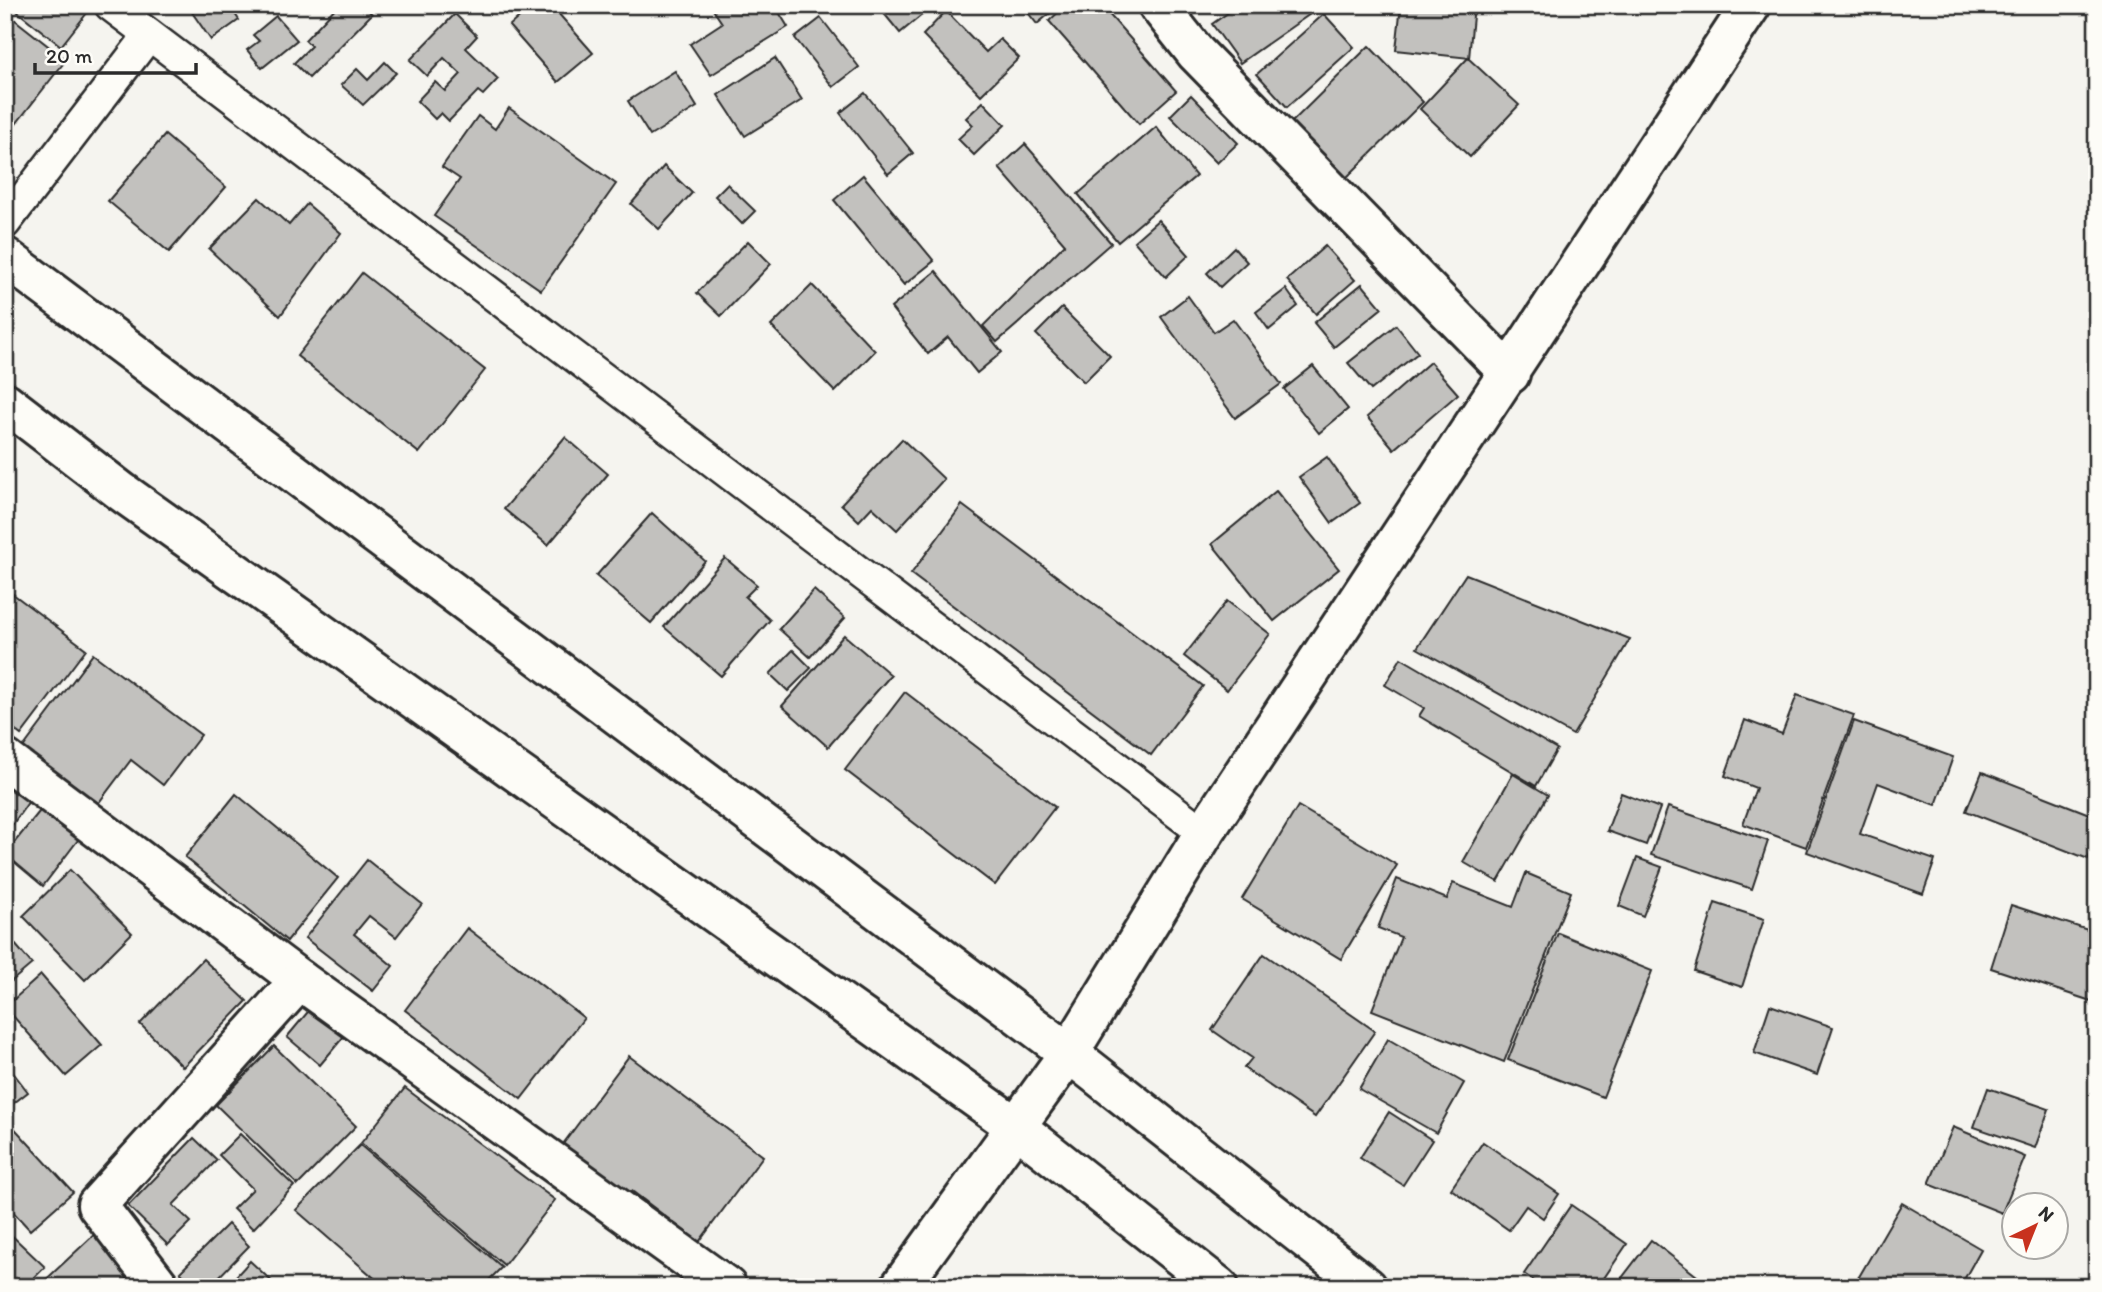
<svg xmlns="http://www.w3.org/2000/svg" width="2102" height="1292" font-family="Itim,sans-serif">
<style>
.building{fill:#c2c1be;stroke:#2b2b2b;stroke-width:2}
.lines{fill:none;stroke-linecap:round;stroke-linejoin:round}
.service-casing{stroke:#2b2b2b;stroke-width:35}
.minor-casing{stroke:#2b2b2b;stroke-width:44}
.secondary-casing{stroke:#2b2b2b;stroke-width:44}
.service{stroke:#fdfcf7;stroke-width:30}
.minor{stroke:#fdfcf7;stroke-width:38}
.secondary{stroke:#fdfcf7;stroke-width:38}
</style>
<rect width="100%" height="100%" fill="#f5f4ef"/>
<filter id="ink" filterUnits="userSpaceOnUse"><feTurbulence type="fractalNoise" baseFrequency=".0143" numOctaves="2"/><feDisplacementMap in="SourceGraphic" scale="14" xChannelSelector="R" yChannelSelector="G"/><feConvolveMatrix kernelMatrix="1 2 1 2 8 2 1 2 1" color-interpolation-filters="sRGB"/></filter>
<g filter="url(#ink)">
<g class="building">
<polygon points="23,5 77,5 87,13 61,46 18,12"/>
<polygon points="187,5 229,5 239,20 211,40"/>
<polygon points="338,5 363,5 372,14 309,78 294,63 311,46 305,40"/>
<polygon points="533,5 551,5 593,53 558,82 509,26"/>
<polygon points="710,5 782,5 777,9 788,27 711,75 690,44 722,23"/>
<polygon points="877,5 934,5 900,33"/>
<polygon points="1022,5 1060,5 1037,24"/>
<polygon points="1066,5 1101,5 1176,91 1139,124 1049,21"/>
<polygon points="1239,5 1323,5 1240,63 1212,24"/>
<polygon points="1401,5 1474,5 1469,58 1396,50"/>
<polygon points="946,11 986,52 1000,39 1019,58 981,95 923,35"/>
<polygon points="5,12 66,60 5,138"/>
<polygon points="455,14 477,36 466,48 498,79 483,95 478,91 449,121 441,113 435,119 417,101 435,82 445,91 461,74 444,58 427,76 410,60"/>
<polygon points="1324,14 1354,47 1287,107 1257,74"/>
<polygon points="276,16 297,40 262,68 247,50 259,41 253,35"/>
<polygon points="821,18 859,67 833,87 795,38"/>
<polygon points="1369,46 1423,102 1342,182 1287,127"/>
<polygon points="775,58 802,100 745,136 718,95"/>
<polygon points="1468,58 1519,105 1470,157 1420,109"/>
<polygon points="385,62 396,73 363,105 341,85 357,69 368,80"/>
<polygon points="675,71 697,107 650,136 628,101"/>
<polygon points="865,93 913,153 888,174 840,113"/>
<polygon points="1191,95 1238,143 1217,163 1170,116"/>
<polygon points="983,102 1005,125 974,155 958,139 973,125 966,118"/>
<polygon points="509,108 616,184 541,290 434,216 460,179 442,167 478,116 495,129"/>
<polygon points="1156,127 1196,176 1118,242 1078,194"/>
<polygon points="165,135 226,187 169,252 108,201"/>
<polygon points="1025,144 1111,243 997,342 983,326 1065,244 999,168"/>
<polygon points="664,166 692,193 659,229 631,204"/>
<polygon points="863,175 934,261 904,285 834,200"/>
<polygon points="727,184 755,211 742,224 715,196"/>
<polygon points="259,198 289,225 307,204 341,233 280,316 209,249"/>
<polygon points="1158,220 1189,255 1166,277 1134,241"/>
<polygon points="748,241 771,264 721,316 697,293"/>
<polygon points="1325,246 1355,280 1316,314 1287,280"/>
<polygon points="1234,247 1247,262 1220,287 1207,273"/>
<polygon points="936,271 1002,352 977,373 948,337 928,354 891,308"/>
<polygon points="362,273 485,370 419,453 297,356"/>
<polygon points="1362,284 1382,308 1334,347 1314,323"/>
<polygon points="812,285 875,351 835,392 771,326"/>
<polygon points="1286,289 1298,306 1269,330 1256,312"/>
<polygon points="1188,296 1214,332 1233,319 1281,384 1235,418 1161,317"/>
<polygon points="1062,308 1110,356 1084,382 1036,334"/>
<polygon points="1396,325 1418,353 1371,390 1348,363"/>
<polygon points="1430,362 1458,394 1394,449 1367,417"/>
<polygon points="1313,366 1348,409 1319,433 1284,389"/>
<polygon points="565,437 608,474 548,545 504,509"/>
<polygon points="902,439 944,479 897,530 872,507 859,521 841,504"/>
<polygon points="1327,457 1360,503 1332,523 1299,477"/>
<polygon points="1276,491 1339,569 1274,621 1212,544"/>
<polygon points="962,505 1203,686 1151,755 911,574"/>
<polygon points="652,513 705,561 651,623 596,576"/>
<polygon points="725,558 757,585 745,597 770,620 721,676 664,627"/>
<polygon points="1466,574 1630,639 1573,735 1417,648"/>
<polygon points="5,588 86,649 21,735 5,723"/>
<polygon points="814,590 845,618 810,657 779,629"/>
<polygon points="1227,601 1270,634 1227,690 1184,656"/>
<polygon points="844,635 891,675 828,747 782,706"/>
<polygon points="793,650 811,668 788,691 770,674"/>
<polygon points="93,654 201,735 163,785 131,760 97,805 22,749"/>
<polygon points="1401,658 1557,749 1536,786 1419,716 1424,708 1385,685"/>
<polygon points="905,692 1055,807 995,885 845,770"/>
<polygon points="1797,695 1854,715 1806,847 1743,824 1756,788 1725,776 1745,720 1782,734"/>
<polygon points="1854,721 1953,757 1936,805 1878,783 1860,834 1935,860 1923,894 1807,852"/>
<polygon points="1982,772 2097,817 2097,836 2088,859 1966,811"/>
<polygon points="1513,774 1548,795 1498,882 1463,862"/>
<polygon points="5,785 29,801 5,835"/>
<polygon points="1621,793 1660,808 1646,845 1607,831"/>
<polygon points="236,794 338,878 287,941 185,857"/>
<polygon points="1298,806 1397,865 1341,959 1242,899"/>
<polygon points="43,807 81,836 43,886 5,854"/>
<polygon points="1668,807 1768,841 1752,889 1651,855"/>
<polygon points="1637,858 1662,867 1643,916 1619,906"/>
<polygon points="367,860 422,904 396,937 369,916 354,934 393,966 373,991 305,938"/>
<polygon points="70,870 132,933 85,980 23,916"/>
<polygon points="1526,873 1571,892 1504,1062 1372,1010 1401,937 1378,928 1397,879 1447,899 1453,883 1513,907"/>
<polygon points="1715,903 1764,919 1742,987 1694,971"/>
<polygon points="2011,905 2097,933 2097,1003 1991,968"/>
<polygon points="467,928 584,1018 521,1099 405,1010"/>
<polygon points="1558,933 1652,971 1603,1097 1508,1060"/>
<polygon points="8,936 32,964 6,986 5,938"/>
<polygon points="1264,954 1375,1031 1315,1117 1244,1068 1252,1058 1212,1030"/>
<polygon points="203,959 247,1001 183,1067 140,1024"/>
<polygon points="41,975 102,1045 66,1076 5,1007"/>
<polygon points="1770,1005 1833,1027 1817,1075 1754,1053"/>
<polygon points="312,1007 345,1035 320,1065 287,1037"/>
<polygon points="1388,1039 1464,1083 1436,1133 1359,1089"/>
<polygon points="274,1046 356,1126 298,1185 216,1105"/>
<polygon points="629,1056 763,1156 699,1242 632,1191 620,1205 554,1156"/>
<polygon points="5,1062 28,1092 5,1110"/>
<polygon points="405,1088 555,1200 504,1265 361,1143"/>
<polygon points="1988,1088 2049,1109 2035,1148 1974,1127"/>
<polygon points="1389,1112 1432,1140 1403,1185 1360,1158"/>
<polygon points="6,1119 73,1192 30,1230 5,1203"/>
<polygon points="1953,1127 2025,1157 2002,1213 1929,1184"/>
<polygon points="240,1134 294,1186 253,1229 233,1209 253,1189 219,1155"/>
<polygon points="194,1138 217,1160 173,1205 191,1222 168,1245 128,1206"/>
<polygon points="1483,1142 1559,1194 1543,1218 1526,1206 1509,1230 1451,1189"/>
<polygon points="360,1145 502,1267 482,1287 377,1287 380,1283 296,1210"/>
<polygon points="1902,1203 1981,1249 1960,1287 1853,1287"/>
<polygon points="1571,1205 1627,1244 1598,1287 1543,1287 1524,1274"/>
<polygon points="228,1224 249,1246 209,1287 195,1287 180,1272"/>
<polygon points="5,1229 45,1267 25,1287 5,1287"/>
<polygon points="98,1231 144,1287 38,1287"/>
<polygon points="1651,1240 1711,1287 1615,1287"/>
<polygon points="250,1261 278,1287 226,1287"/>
</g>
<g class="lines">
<defs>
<g id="service">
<polyline points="110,5 1204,833"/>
<polyline points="5,223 149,35"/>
</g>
<g id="minor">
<polyline points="1158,5 1196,53 1510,374"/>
<polyline points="5,759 300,980 727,1287"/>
<polyline points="160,1287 97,1205 300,980"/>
<polyline points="900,1287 1069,1053 1204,833 1751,5"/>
</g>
<g id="secondary">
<polyline points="5,257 1069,1053 1367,1287"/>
<polyline points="5,402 122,492 1015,1126 1219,1287"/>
</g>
</defs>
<use href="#service" class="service-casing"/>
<use href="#minor" class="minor-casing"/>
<use href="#secondary" class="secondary-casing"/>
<use href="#service" class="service"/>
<use href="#minor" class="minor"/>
<use href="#secondary" class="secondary"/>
</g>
</g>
<rect width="2102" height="1292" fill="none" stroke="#fdfcf7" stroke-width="28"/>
<rect x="14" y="14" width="2074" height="1264" fill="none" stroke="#2b2b2b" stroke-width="2.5" filter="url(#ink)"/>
<g transform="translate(2035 1226) rotate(43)"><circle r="33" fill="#fdfcf7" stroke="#a9a8a5" stroke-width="2"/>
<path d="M0-5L12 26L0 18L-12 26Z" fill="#c8321e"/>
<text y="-10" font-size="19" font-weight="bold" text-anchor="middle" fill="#2b2b2b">N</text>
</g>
<path d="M35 63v10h161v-10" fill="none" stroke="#2b2b2b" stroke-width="3.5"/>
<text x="46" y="63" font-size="21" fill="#2b2b2b" stroke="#fdfcf7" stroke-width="5" paint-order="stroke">20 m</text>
</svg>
